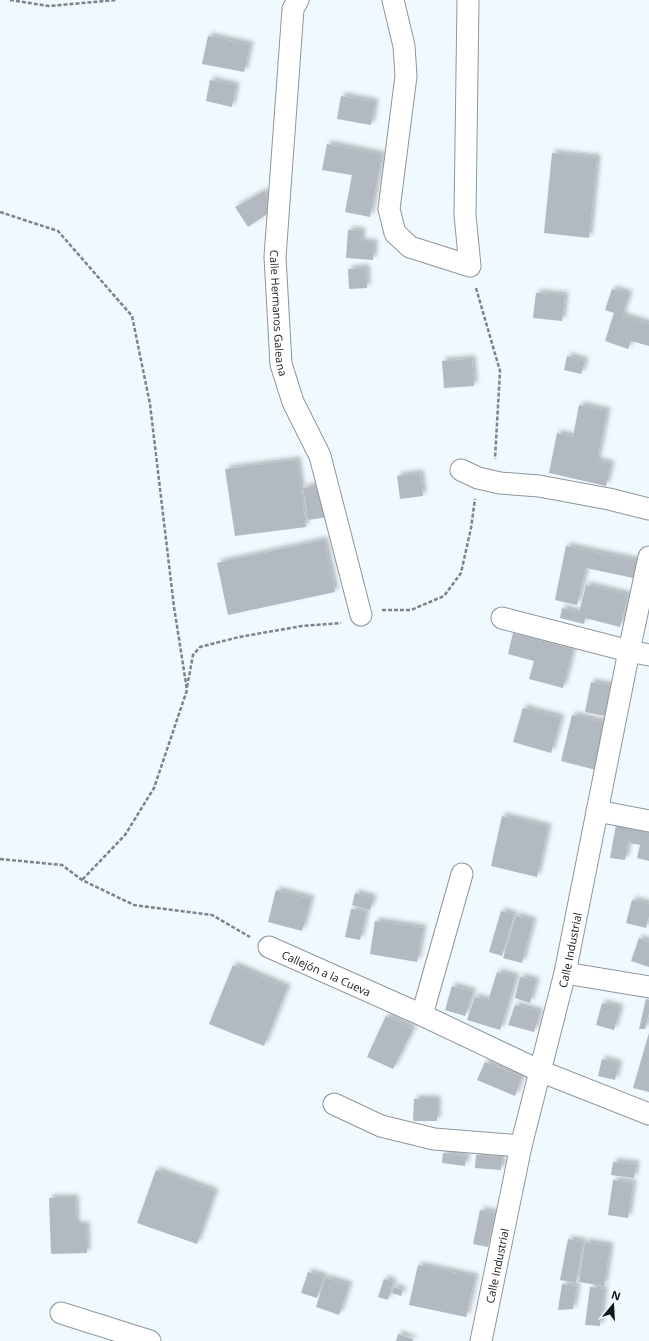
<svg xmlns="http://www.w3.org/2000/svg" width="649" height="1341" font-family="'Open Sans',sans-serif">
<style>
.building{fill:#b2b9c1;filter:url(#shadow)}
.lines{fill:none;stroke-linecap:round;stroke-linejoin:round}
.street-casing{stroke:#8d979d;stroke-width:23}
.path{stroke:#7d8386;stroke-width:2.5;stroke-dasharray:4 2;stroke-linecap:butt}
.street{stroke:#fff;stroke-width:21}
.labels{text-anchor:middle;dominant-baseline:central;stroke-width:3;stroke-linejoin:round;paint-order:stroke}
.street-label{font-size:11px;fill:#131719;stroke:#f0f9fe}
</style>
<defs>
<filter id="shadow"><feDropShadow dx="3.5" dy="-3.5" stdDeviation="2" flood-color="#0004"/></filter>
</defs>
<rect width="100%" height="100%" fill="#f0f9fe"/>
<g class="building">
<polygon points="208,36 250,45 244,72 202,64"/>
<polygon points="210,80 236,86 232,107 206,101"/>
<polygon points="341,96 375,102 371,125 337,119"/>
<polygon points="327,144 382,155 370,217 345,212 352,175 322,170"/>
<polygon points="552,153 597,158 589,238 544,233"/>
<polygon points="265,191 273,210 248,227 235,207"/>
<polygon points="348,230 362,231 361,242 374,243 373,260 346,258"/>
<polygon points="366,268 367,288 349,289 348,269"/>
<polygon points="612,289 629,294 622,316 649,324 649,346 631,341 628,349 605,341 614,313 605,310"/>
<polygon points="536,293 565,295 562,321 533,318"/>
<polygon points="567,356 585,361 581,374 564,370"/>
<polygon points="472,359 474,386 444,388 442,361"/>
<polygon points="579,405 607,411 597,461 611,464 606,486 549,473 557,433 573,437"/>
<polygon points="297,460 306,527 235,536 225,469"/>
<polygon points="420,473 423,496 400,499 397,476"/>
<polygon points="322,485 327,517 308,520 303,488"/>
<polygon points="324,540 335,592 228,615 217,563"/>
<polygon points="566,546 642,562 638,579 586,568 577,605 555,600"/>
<polygon points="586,585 628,595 620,627 585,618 584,624 560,618 562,608 579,613"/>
<polygon points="513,633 573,649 563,688 529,679 534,661 508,654"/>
<polygon points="591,682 616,687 610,717 585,712"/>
<polygon points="523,708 561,718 551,753 513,742"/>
<polygon points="572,715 607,723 596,770 561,761"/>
<polygon points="502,816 548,827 537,877 491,866"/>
<polygon points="616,825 649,832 649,861 637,858 640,845 629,843 630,833 625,860 610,858"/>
<polygon points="276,890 311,899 302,931 268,922"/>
<polygon points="355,893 373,898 370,910 352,905"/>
<polygon points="632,900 649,904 649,916 646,928 626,923"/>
<polygon points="351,909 366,912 360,940 345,937"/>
<polygon points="501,911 514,915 502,956 489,952"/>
<polygon points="516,916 533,921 522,963 503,958"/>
<polygon points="375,921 423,928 417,962 370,954"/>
<polygon points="639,938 649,942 649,967 631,961"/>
<polygon points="233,965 287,988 264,1046 209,1024"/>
<polygon points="497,972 516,977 500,1030 467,1020 475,997 488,1001"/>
<polygon points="520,977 536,981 530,1003 515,998"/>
<polygon points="452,986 473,992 465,1016 445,1010"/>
<polygon points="646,999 649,1000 649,1013 645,1029 639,1029"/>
<polygon points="602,1003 620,1008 614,1030 596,1025"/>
<polygon points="515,1005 540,1012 534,1032 508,1025"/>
<polygon points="386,1016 413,1029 393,1069 367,1057"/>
<polygon points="649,1033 649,1092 633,1088"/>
<polygon points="602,1059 619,1064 615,1080 598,1076"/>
<polygon points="485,1062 522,1077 515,1096 477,1080"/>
<polygon points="414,1099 437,1099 437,1121 413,1121"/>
<polygon points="443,1153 466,1156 465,1166 442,1163"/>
<polygon points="476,1155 502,1156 501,1170 475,1168"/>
<polygon points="613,1162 636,1164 634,1178 611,1175"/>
<polygon points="156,1170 215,1192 197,1244 137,1223"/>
<polygon points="613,1180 633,1183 628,1218 608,1215"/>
<polygon points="49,1198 75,1198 76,1225 86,1225 87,1253 51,1254"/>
<polygon points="480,1210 495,1213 488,1247 473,1244"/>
<polygon points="568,1239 583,1242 576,1283 560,1280"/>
<polygon points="585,1242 610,1246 604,1286 579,1282"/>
<polygon points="418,1265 475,1277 466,1317 409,1305"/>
<polygon points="308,1272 324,1277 317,1298 301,1293"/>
<polygon points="325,1278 349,1285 339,1315 316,1307"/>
<polygon points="384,1279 393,1282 388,1300 378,1297"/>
<polygon points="562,1284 577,1286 573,1309 558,1310"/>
<polygon points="393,1287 403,1290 401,1296 392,1293"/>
<polygon points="590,1287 604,1289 600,1326 585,1325"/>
<polygon points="398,1334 413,1339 413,1341 396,1341"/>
</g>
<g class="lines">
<defs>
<g id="street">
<path id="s1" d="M 298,0 L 293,9 L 275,257 L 281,364 L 293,402 L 320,456 L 361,615"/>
<polyline points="393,0 404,46 406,76 389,209 395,233 410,247 470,266 465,215 468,0"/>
<polyline points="461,470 478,478 500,483 539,486 609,499 649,509"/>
<polyline points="502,618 629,651 649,655"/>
<polyline points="597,811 649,821"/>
<path id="s2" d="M 269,947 L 422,1015 L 540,1071 L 649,1114"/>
<polyline points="565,973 649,987"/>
<polyline points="422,1015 462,874"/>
<polyline points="334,1104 381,1126 434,1139 521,1146"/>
<polyline points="61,1313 150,1341"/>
<path id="s3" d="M 481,1341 L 521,1146 L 565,973 L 629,651 L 649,557"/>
</g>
</defs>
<use href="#street" class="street-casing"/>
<g class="path">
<polyline points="10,0 49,6 116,0"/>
<polyline points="0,212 58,231 132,316 150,404 174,607 187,690 154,788 125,835 82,880"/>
<polyline points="476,288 500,371 495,459"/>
<polyline points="382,610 411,610 444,596 461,573 471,528 475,499"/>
<polyline points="187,687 193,655 200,647 239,637 302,626 341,623"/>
<polyline points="0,859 62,865 82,880 134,905 212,915 250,937"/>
</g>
<use href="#street" class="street"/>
</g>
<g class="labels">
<g class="street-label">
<text stroke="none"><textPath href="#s1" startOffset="315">Calle Hermanos Galeana</textPath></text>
<text stroke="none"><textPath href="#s3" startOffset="401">Calle Industrial</textPath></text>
<text stroke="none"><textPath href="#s2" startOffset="63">Callejón a la Cueva</textPath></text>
<text stroke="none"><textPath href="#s3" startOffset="77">Calle Industrial</textPath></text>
</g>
</g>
<g transform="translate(613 1305) rotate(18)" stroke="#f0f9fe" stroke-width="3" paint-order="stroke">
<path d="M0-3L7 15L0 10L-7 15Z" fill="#131719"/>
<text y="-6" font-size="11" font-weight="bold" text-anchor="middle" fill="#131719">N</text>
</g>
</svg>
